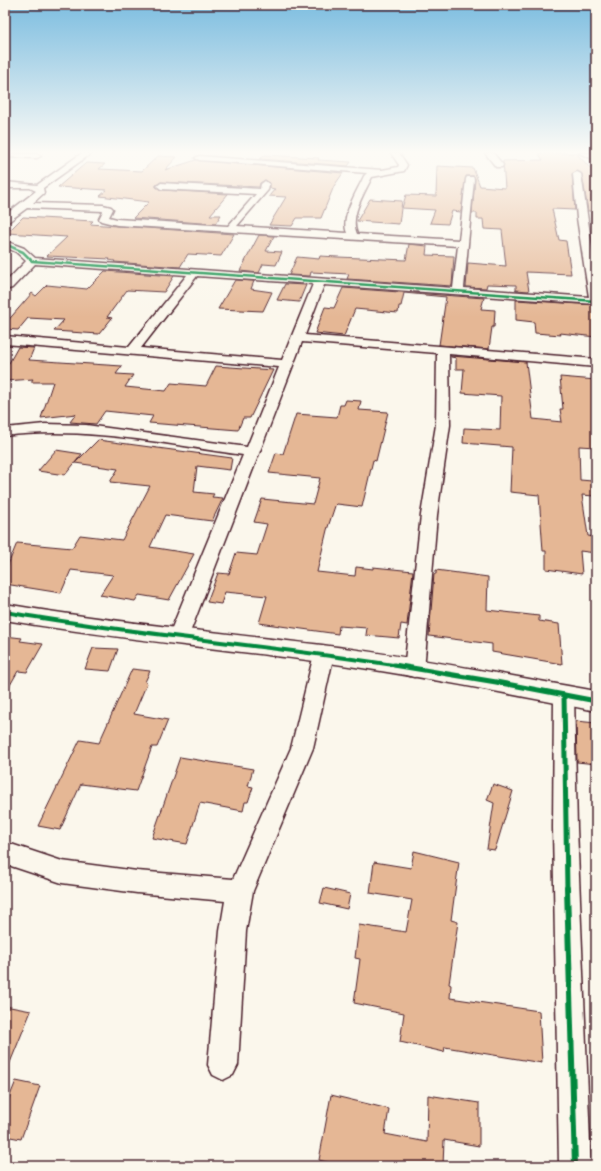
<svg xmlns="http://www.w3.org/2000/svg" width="601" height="1171" font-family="Sriracha,sans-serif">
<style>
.building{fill:#e5b795;stroke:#4a1f2b}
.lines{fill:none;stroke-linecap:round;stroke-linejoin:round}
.minor-casing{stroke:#4a1f2b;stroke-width:3}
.tertiary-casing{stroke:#4a1f2b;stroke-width:3}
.minor{fill:#fbf7ec;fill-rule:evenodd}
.tertiary{fill:#fbf7ec;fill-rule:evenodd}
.cycleway-far3-casing{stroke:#fbf7ec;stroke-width:4}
.cycleway-far2-casing{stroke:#fbf7ec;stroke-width:6}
.cycleway-far1-casing{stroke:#fbf7ec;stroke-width:8}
.cycleway-casing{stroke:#fbf7ec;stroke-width:9}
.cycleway-far3{stroke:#00873e;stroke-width:2.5}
.cycleway-far2{stroke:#00873e;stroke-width:4}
.cycleway-far1{stroke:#00873e;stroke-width:5}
.cycleway{stroke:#00873e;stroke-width:6}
</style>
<rect width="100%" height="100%" fill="#fbf7ec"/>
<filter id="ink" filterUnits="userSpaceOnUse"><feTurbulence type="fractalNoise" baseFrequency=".025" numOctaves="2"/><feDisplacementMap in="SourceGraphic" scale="8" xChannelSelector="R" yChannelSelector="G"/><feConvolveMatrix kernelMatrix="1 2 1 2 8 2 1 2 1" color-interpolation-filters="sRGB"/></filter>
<g filter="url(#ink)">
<g class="building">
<polygon points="538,153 576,153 592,170 596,196 591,196 595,211 588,211 582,174 578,171 572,174 575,210 552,209 559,240 566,241 571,274 526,272 529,291 516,290 516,285 487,284 486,288 466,287 468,263 506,266 502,230 484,229 483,219 477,219 477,213 472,213 475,179 474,176 466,176 461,212 452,211 448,224 430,223 435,210 402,208 406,195 436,196 437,166 473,168 480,186 505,188 503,161 543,160"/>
<polygon points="265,155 319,158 318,160 351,162 348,166 260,159"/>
<polygon points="158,156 177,157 165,170 196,160 343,173 334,186 321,218 297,218 292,226 269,225 286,197 269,196 275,189 270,188 270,183 265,180 260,183 259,187 161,182 156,185 156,187 161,190 228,194 210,215 221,215 215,224 133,218 149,202 100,196 107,190 58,187 86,163 105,164 99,169 142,171"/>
<polygon points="370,199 402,201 399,224 357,221"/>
<polygon points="23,217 93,221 90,224 117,226 234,234 221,256 188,254 180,267 114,262 115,261 109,260 110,259 47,256 67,237 7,233"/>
<polygon points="259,235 274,236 266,251 282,252 276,265 263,264 259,273 240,271"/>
<polygon points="409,244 427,246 426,255 454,256 452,286 347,279 349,274 311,272 310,276 289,275 297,257 319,259 320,256 338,257 406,260"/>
<polygon points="105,271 174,276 164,292 127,290 107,317 112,318 99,334 54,331 64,320 28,318 18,330 5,329 5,324 32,293 36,296 47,285 87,289"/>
<polygon points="235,280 254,281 251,289 272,292 263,311 218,309"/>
<polygon points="285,284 306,285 299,302 277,300"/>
<polygon points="343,288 484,298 481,309 495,310 494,327 492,327 489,349 439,345 446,297 404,293 401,306 399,306 398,313 355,309 344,336 315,333 325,307 334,308"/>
<polygon points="516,300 596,305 596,337 560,333 561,335 535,333 534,322 516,320"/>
<polygon points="18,347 34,348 29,360 122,366 116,374 133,375 125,387 166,391 171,383 206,386 216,366 273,370 250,418 243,418 238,430 149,423 153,416 105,411 96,424 70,422 76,414 41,418 53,382 31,382 33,379 5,381 5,364 9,363"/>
<polygon points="451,356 526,362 533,419 562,422 560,409 563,409 560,377 596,380 596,447 579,446 580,480 592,481 594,496 582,495 588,536 596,537 596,553 580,551 582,574 546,569 546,551 543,551 539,495 510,492 512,447 463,443 464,428 500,430 501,396 462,393 464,369 456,369 456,358 451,357"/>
<polygon points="346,400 361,401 359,410 388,412 376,461 373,460 362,507 337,504 335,506 327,530 317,572 355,576 356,567 373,569 373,567 413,571 407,625 401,624 399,638 366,635 367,628 339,626 338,634 259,623 267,596 225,592 221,604 207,602 218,573 229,574 236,553 257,555 267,524 254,522 262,499 313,504 320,478 269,473 276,453 283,454 296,414 337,417 340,405 344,405"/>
<polygon points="98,440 232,458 230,470 197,466 194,492 214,494 212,497 223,498 212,521 165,515 150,547 194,554 169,600 139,595 135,601 100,595 113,575 71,570 61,593 5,584 5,572 17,543 72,548 80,535 122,540 150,486 110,482 118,469 75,463"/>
<polygon points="56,450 82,454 65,475 38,471"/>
<polygon points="436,570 488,577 487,610 539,616 539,621 559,624 562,664 492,652 492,644 429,636 434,574 436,574"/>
<polygon points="5,636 22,638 20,641 43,644 27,672 18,671 5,694"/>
<polygon points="93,648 118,649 110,671 85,669"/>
<polygon points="132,669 150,671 145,682 147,683 134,714 168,720 157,747 152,747 136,791 81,784 60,830 38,826 80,740 99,743"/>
<polygon points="576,721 596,723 596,764 577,762"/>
<polygon points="180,757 253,769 248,786 253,787 248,802 245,802 243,811 200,803 187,844 152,838"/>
<polygon points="493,784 513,791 495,850 487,849 494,803 487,800"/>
<polygon points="414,851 459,862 451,920 458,922 449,984 451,985 450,998 539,1011 542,1063 445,1047 444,1052 400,1042 404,1013 354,1003 360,959 355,958 359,925 406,932 412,900 370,893 374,862 411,868"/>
<polygon points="324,888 350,894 347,909 320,903"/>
<polygon points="5,1006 31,1011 5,1075"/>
<polygon points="16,1081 40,1086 21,1139 5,1136 5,1108"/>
<polygon points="331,1095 389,1109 385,1134 427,1142 428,1095 479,1103 479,1146 444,1140 443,1166 342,1166 319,1160"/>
</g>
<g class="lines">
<defs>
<g id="minor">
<polygon points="5,153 37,154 41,156 37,158 5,157"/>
<path d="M 82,153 L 92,153 L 43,188 L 44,193 L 33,203 L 103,205 L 111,207 L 113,209 L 109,217 L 117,219 L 228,226 L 256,194 L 161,189 L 157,186 L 161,183 L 260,189 L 261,184 L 265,181 L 269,184 L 268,190 L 237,226 L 347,233 C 340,217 357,192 364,176 L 367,173 L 199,160 L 195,158 L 199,156 L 382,170 L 398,167 L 399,165 L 391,153 L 399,153 L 407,165 L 404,171 L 372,177 C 364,194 349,216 357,234 L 459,240 L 466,179 L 467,177 L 473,177 L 474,179 L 464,288 L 589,297 L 577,218 L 573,174 L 577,172 L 581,174 L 596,274 L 596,304 L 324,285 L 305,335 L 596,359 L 596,367 L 449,354 L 450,425 L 437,515 L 424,670 L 421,675 L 414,677 L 407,675 L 404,670 L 421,515 L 436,425 L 437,353 L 302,342 L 189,635 L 186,640 L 179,642 L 172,640 L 169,635 L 243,455 C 165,444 84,426 5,436 L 5,428 L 45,424 L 86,425 L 247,447 L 279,367 L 5,344 L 5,336 L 129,347 L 187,275 L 35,264 L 12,288 L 5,290 L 5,283 L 26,261 L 16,252 L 5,247 L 5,241 L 24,248 L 35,258 L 453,288 L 458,246 L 117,225 L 101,221 L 99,219 L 103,211 L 27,208 L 8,222 L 5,223 L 5,215 L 36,191 L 30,188 L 5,188 L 5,182 L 37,185 ZM 197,276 L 313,284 L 282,360 L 141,348 Z"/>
<polygon points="485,153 493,153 503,165 502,167 496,167"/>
<polygon points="579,153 591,153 596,155 596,160"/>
<polygon points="324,647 331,649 334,654 313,748 253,891 246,931 238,1065 233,1075 223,1080 213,1075 208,1065 220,931 225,901 137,893 62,883 5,864 5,842 62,861 137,871 233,879 291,748 314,654 317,649"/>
<polygon points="564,687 571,690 574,695 577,828 591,1166 559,1166 553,828 554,695 557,690"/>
</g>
<path id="tertiary" d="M 5,604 C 110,622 216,632 322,645 C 414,657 505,675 596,691 L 596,711 C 505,693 414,675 322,662 C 216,648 110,638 5,620 Z"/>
</defs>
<use href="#minor" class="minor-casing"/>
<use href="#tertiary" class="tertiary-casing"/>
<use href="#minor" class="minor"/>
<use href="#tertiary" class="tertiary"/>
<defs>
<polyline id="cycleway-far3" points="5,244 23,252 32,261 596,301"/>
<path id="cycleway-far2" d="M 5,612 C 136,635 269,645 400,666"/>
<g id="cycleway-far1">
<polyline points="394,665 496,682 596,701"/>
<polyline points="564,695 567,889"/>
</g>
<polyline id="cycleway" points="567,888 575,1166"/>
</defs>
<use href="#cycleway-far3" class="cycleway-far3-casing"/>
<use href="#cycleway-far2" class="cycleway-far2-casing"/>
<use href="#cycleway-far1" class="cycleway-far1-casing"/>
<use href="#cycleway" class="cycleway-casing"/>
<use href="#cycleway-far3" class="cycleway-far3"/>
<use href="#cycleway-far2" class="cycleway-far2"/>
<use href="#cycleway-far1" class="cycleway-far1"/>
<use href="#cycleway" class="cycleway"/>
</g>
</g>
<linearGradient id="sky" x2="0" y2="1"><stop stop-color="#7cbde0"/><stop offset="0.48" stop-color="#fdfbf6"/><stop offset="1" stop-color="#fdfbf6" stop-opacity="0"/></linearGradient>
<rect width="601" height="317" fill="url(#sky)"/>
<rect width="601" height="1171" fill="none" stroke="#fbf7ec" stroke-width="20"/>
<rect x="10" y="10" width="581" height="1151" fill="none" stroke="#4a1f2b" stroke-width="1.5" filter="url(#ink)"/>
</svg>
